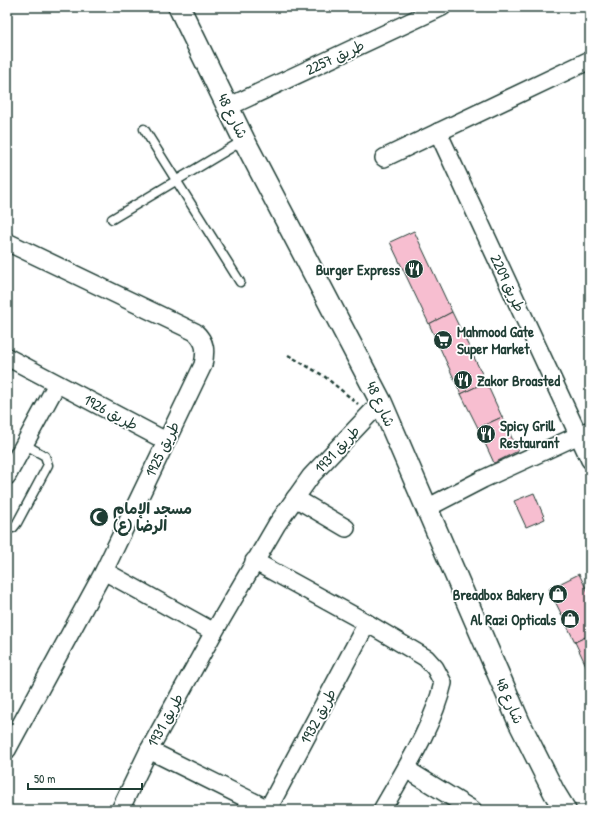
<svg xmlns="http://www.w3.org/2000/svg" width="597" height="817" font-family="'Patrick Hand','Playpen Sans Arabic',sans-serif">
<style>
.building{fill:#f7bed0;stroke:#1f3d34}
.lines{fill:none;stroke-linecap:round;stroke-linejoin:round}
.service-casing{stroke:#1f3d34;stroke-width:11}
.minor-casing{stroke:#1f3d34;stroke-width:20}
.tertiary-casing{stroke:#1f3d34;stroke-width:24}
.path{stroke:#1f3d34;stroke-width:2.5;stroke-dasharray:4 3;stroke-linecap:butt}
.service{stroke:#fff;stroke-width:8}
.minor{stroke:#fff;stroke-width:17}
.tertiary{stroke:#fff;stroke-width:21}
.labels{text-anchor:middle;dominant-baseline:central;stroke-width:3.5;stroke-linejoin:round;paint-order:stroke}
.street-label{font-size:15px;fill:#1f3d34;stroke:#fff}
.poi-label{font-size:15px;font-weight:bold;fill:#1f3d34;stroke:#fff;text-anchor:start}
</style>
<rect width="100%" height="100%" fill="#fff"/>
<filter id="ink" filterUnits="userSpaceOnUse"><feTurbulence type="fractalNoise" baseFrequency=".025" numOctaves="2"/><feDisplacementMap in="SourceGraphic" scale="8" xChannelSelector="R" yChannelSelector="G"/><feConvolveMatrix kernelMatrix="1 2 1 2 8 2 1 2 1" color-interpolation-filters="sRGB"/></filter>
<g filter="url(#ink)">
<g class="building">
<polygon points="414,231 452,312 429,324 390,242"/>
<polygon points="452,312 486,382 461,394 429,324"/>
<polygon points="486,382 502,417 478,428 461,394"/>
<polygon points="502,417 518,451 494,463 478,428"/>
<polygon points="534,493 545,519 526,527 514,501"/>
<polygon points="579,574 590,596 590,635 575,642 549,589"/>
<polygon points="590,635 590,674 575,642"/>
</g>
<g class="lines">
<defs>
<g id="service">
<polyline points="144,129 240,282"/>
<polyline points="112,219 244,140"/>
<polyline points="7,527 13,528 17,523 48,465 45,456 24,444"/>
</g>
<g id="minor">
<polyline points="228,107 442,7"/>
<polyline points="438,132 590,460"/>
<polyline points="384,158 590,60"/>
<path d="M 7,242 L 195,332 C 206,342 206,351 203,365 L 104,571 L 7,750"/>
<polyline points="7,357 166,441"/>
<polyline points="7,476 57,384"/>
<polyline points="295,498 346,528"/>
<polyline points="427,508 483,479 590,430"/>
<path d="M 254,561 L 367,623 L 426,658 L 435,668 L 443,683 C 433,727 404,771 382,810"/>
<polyline points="104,571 214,632"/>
<polyline points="149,750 270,810"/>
<polyline points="406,769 473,810"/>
<polyline points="268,809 367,623"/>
<polyline points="120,810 149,750 214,632 277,524 311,476 381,402"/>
</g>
<polyline id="tertiary" points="179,7 244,140 381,402 519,722 554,792 565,810"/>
</defs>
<use href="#service" class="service-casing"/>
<use href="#minor" class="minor-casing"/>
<use href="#tertiary" class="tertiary-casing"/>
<polyline class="path" points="288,355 324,376 358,404"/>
<use href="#service" class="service"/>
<use href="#minor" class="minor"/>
<use href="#tertiary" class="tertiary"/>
</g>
</g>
<defs>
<symbol id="restaurant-disc" viewBox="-11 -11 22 22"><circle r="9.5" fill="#1f3d34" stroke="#fff"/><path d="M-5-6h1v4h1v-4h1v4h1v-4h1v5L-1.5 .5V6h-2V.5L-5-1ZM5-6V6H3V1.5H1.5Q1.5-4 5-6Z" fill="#fff"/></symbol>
<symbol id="supermarket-disc" viewBox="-11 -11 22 22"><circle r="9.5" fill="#1f3d34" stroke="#fff"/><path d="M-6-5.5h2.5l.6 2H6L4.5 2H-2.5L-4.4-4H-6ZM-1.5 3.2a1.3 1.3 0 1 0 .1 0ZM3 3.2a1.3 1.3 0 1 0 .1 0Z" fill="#fff"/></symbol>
<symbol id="mosque-disc" viewBox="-11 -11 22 22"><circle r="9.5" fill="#1f3d34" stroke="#fff"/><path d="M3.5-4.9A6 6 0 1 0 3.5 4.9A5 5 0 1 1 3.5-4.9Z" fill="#fff"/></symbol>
<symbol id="shop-disc" viewBox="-11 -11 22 22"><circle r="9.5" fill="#1f3d34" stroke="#fff"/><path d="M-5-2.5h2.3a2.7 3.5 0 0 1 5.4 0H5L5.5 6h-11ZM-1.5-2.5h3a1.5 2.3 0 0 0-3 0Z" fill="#fff"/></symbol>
</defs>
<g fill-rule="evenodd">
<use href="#restaurant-disc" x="403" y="258" width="22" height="22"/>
<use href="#supermarket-disc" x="432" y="329" width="22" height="22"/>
<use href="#restaurant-disc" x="452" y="369" width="22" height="22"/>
<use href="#restaurant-disc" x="475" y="423" width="22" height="22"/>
<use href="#mosque-disc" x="88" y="506" width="22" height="22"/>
<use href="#shop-disc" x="547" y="583" width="22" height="22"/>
<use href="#shop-disc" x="559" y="608" width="22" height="22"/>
</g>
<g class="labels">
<g class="street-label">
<text transform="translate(335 57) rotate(-25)">طريق 2257</text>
<text transform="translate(233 116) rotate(63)">شارع 48</text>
<text transform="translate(508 283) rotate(65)">طريق 2209</text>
<text transform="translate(381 404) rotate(65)">شارع 48</text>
<text transform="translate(111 412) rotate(28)">طريق 1926</text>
<text transform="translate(162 449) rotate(-64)">طريق 1925</text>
<text transform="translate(337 449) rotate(-47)">طريق 1931</text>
<text transform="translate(510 701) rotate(66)">شارع 48</text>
<text transform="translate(318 716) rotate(-62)">طريق 1932</text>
<text transform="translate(165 720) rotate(-61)">طريق 1931</text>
</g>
<g class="poi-label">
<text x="400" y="269" text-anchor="end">Burger Express</text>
<text x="457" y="331">Mahmood Gate<tspan x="457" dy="17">Super Market</tspan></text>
<text x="477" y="380">Zakor Broasted</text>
<text x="500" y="425">Spicy Grill<tspan x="500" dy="17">Restaurant</tspan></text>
<text x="113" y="508">مسجد الإمام<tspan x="113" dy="17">الرضا (ع)</tspan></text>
<text x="544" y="594" text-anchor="end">Breadbox Bakery</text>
<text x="556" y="619" text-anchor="end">Al Razi Opticals</text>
</g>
</g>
<rect width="597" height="817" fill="none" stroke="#fff" stroke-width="24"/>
<rect x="12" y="12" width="573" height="793" fill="none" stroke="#1f3d34" stroke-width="1.5" filter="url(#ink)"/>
<path d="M28 783v6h114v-6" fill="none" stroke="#1f3d34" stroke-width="2"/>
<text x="34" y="783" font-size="12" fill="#1f3d34" stroke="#ffffff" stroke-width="3" paint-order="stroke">50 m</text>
</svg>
